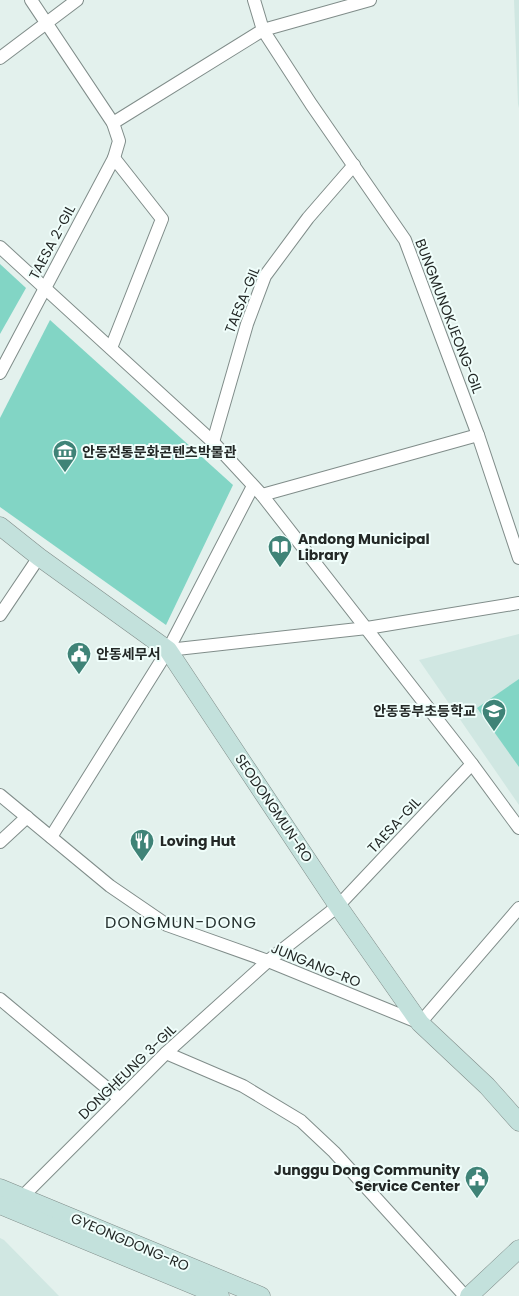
<svg xmlns="http://www.w3.org/2000/svg" width="519" height="1296" font-family="Poppins,'Noto Sans KR',sans-serif">
<style>
.built{fill:#d0e7e2}
.green{fill:#82d5c5}
.lines{fill:none;stroke-linecap:round;stroke-linejoin:round}
.street-casing{stroke:#808d8a;stroke-width:14}
.secondary-casing{stroke:#808d8a;stroke-width:19}
.street{stroke:#fff;stroke-width:12}
.secondary{stroke:#c3e1dc;stroke-width:18}
.labels{text-anchor:middle;dominant-baseline:central;stroke-width:4;stroke-linejoin:round;paint-order:stroke}
.street-label{font-size:14px;fill:#232826;stroke:#f0fefb}
.poi-label{font-size:14px;font-weight:bold;fill:#232826;stroke:#f0fefb;text-anchor:start}
.quarter-label{font-size:16px;letter-spacing:1px;fill:#26312f;stroke:#f0fefb}
</style>
<rect width="100%" height="100%" fill="#e3f1ed"/>
<g class="built">
<polygon points="514,0 519,0 519,108 518,104"/>
<polygon points="519,634 519,805 419,660"/>
<polygon points="0,1238 4,1240 59,1296 0,1296"/>
</g>
<g class="green">
<polygon points="0,264 26,288 0,334"/>
<polygon points="50,320 233,485 166,625 0,507 0,418"/>
<polygon points="519,679 519,767 477,708"/>
</g>
<g class="lines">
<defs>
<g id="street">
<polyline points="254,0 263,30 311,104 405,240 478,435 519,558"/>
<polyline points="0,58 77,0"/>
<polyline points="113,123 263,30 370,0"/>
<polyline points="0,247 213,442 262,495 472,764 519,828"/>
<polyline points="111,348 162,219 114,158"/>
<polyline points="0,373 114,158 119,141 113,123 31,0"/>
<polyline points="213,442 247,324 265,276 308,218 354,165"/>
<polyline points="262,495 478,435"/>
<polyline points="0,615 39,557"/>
<polyline points="168,650 367,628 519,603"/>
<polyline points="0,795 110,886 167,925 268,961 420,1023 519,908"/>
<polyline points="51,837 168,650 253,486"/>
<polyline points="0,842 27,817"/>
<polyline points="0,999 120,1099"/>
<polyline points="166,1053 243,1086 301,1121 334,1152 465,1296"/>
<polyline points="19,1204 22,1197 166,1053 268,961 338,906 472,764"/>
</g>
<g id="secondary">
<polyline points="0,526 39,557 168,650 338,906 420,1023 487,1086 519,1122"/>
<polyline points="0,1188 261,1296"/>
<polyline points="0,1205 220,1296"/>
<polyline points="469,1296 519,1249"/>
</g>
</defs>
<use href="#street" class="street-casing"/>
<use href="#secondary" class="secondary-casing"/>
<use href="#street" class="street"/>
<use href="#secondary" class="secondary"/>
</g>
<defs>
<symbol id="museum-pin" viewBox="-11 -11 22 30"><path d="M0 17L-7.5 6A9.5 9.5 0 1 1 7.5 6Z" fill="#3f8377" stroke="#f0fefb"/><path d="M0-6L6-3V-2H-6V-3ZM-5-1h2V3h-2ZM-1-1h2V3h-2ZM3-1h2V3H3ZM-6 4H6V6H-6Z" fill="#fff"/></symbol>
<symbol id="library-pin" viewBox="-11 -11 22 30"><path d="M0 17L-7.5 6A9.5 9.5 0 1 1 7.5 6Z" fill="#3f8377" stroke="#f0fefb"/><path d="M-6-4Q-3-5.5-.7-3.5V5Q-3 3-6 4ZM6-4Q3-5.5 .7-3.5V5Q3 3 6 4Z" fill="#fff"/></symbol>
<symbol id="civic-pin" viewBox="-11 -11 22 30"><path d="M0 17L-7.5 6A9.5 9.5 0 1 1 7.5 6Z" fill="#3f8377" stroke="#f0fefb"/><path d="M-.6-6.5H3V-4.5H.6V-3L4-1V1h2V6H-6V1h2V-1L-.6-3ZM-1.2 2.5V6h2.4V2.5Z" fill="#fff"/></symbol>
<symbol id="school-pin" viewBox="-11 -11 22 30"><path d="M0 17L-7.5 6A9.5 9.5 0 1 1 7.5 6Z" fill="#3f8377" stroke="#f0fefb"/><path d="M0-5L7-2L0 1L-7-2ZM-4 1L0 2.5L4 1V4Q0 6-4 4Z" fill="#fff"/></symbol>
<symbol id="restaurant-pin" viewBox="-11 -11 22 30"><path d="M0 17L-7.5 6A9.5 9.5 0 1 1 7.5 6Z" fill="#3f8377" stroke="#f0fefb"/><path d="M-5-6h1v4h1v-4h1v4h1v-4h1v5L-1.5 .5V6h-2V.5L-5-1ZM5-6V6H3V1.5H1.5Q1.5-4 5-6Z" fill="#fff"/></symbol>
</defs>
<g fill-rule="evenodd">
<use href="#museum-pin" x="51" y="438" width="28" height="38"/>
<use href="#library-pin" x="266" y="533" width="28" height="38"/>
<use href="#civic-pin" x="65" y="640" width="28" height="38"/>
<use href="#school-pin" x="480" y="697" width="28" height="38"/>
<use href="#restaurant-pin" x="128" y="827" width="28" height="38"/>
<use href="#civic-pin" x="463" y="1164" width="28" height="38"/>
</g>
<g class="labels">
<g class="street-label">
<text transform="translate(52 242) rotate(-62)">TAESA 2-GIL</text>
<text transform="translate(242 300) rotate(-68)">TAESA-GIL</text>
<text transform="translate(449 316) rotate(69)">BUNGMUNOKJEONG-GIL</text>
<text transform="translate(274 808) rotate(56)">SEODONGMUN-RO</text>
<text transform="translate(394 825) rotate(-47)">TAESA-GIL</text>
<text transform="translate(316 965) rotate(22)">JUNGANG-RO</text>
<text transform="translate(127 1072) rotate(-44)">DONGHEUNG 3-GIL</text>
<text transform="translate(130 1242) rotate(23)">GYEONGDONG-RO</text>
</g>
<g class="poi-label">
<text x="82" y="452">안동전통문화콘텐츠박물관</text>
<text x="298" y="539">Andong Municipal<tspan x="298" dy="16">Library</tspan></text>
<text x="96" y="654">안동세무서</text>
<text x="476" y="711" text-anchor="end">안동동부초등학교</text>
<text x="160" y="841">Loving Hut</text>
<text x="460" y="1170" text-anchor="end">Junggu Dong Community<tspan x="460" dy="16">Service Center</tspan></text>
</g>
<g class="quarter-label">
<text x="181" y="922">DONGMUN-DONG</text>
</g>
</g>
</svg>
